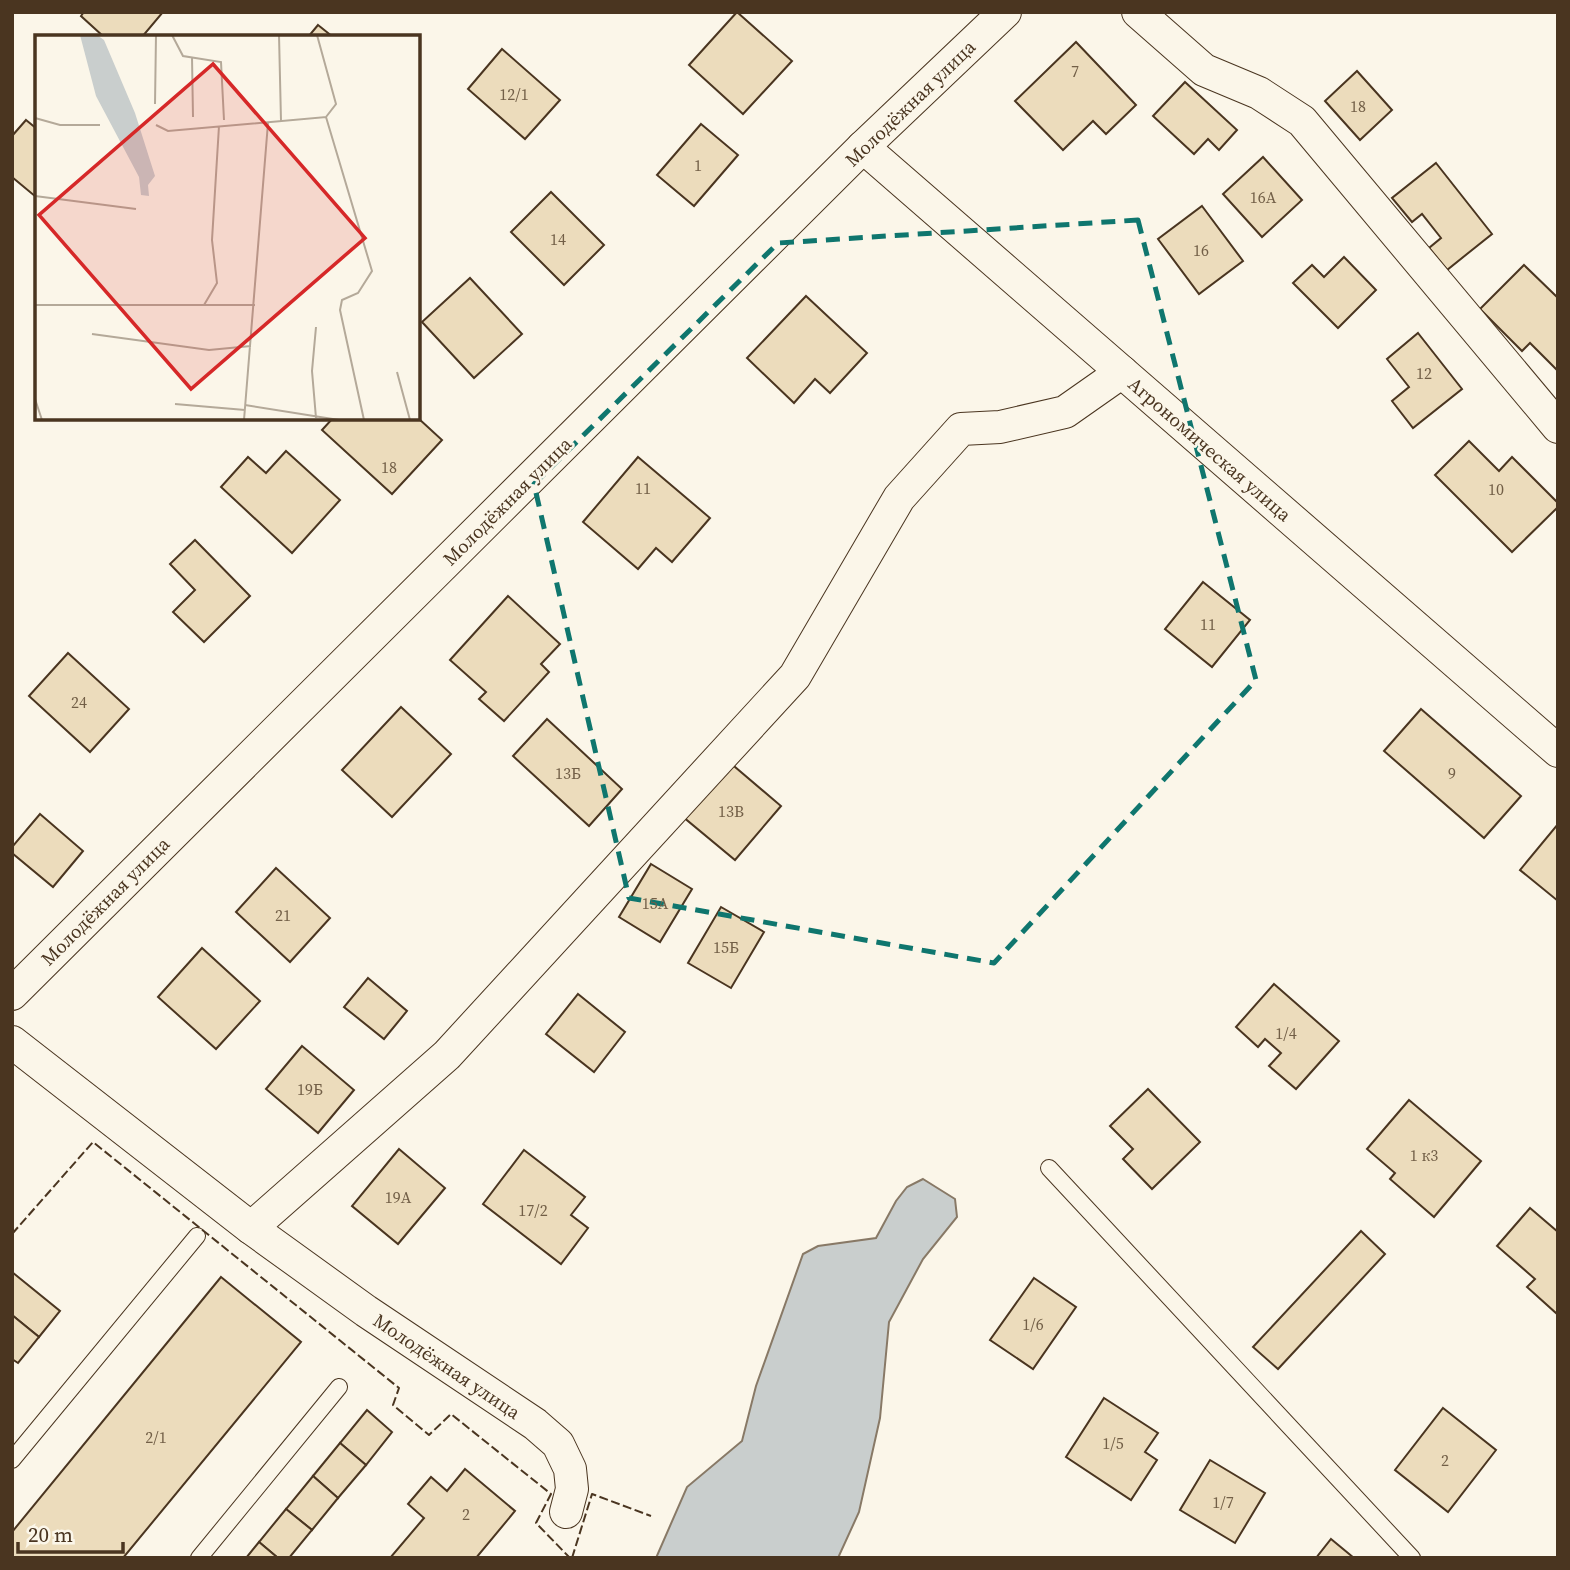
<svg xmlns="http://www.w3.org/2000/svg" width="1570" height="1570" font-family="'Source Serif 4',serif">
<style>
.water{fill:#c9cecd;stroke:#887966;stroke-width:2}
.building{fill:#ecdcbc;stroke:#4a3520;stroke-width:2}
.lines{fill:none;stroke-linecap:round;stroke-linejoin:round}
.lane-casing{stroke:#4a3520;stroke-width:18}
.street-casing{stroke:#4a3520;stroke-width:34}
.lane{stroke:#fbf6e9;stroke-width:16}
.street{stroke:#fbf6e9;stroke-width:32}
.fence{stroke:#4a3520;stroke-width:2;stroke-dasharray:9 3.5;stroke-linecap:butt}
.marked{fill:none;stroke:#0f766e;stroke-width:5;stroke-dasharray:14 9;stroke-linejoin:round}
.labels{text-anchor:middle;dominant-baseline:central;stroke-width:5;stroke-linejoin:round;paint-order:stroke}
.number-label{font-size:16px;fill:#725f47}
.street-label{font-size:19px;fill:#4a3520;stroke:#fbf6e9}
.inset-road{fill:none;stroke:#b4a999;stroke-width:2}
.view{fill:#d62828;fill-opacity:0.15;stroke:#d62828;stroke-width:3.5}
.inset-edge{fill:none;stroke:#4a3520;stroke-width:3.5}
</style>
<rect width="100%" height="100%" fill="#fbf6e9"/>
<polygon class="water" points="923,1179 955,1199 957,1217 923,1259 889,1322 880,1418 859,1512 838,1558 656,1558 687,1487 742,1441 756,1386 803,1254 818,1246 876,1238 896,1201 907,1187"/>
<g class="building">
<polygon points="84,12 163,12 142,37 104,37 81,16"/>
<polygon points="737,12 792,61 743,114 689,65"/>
<polygon points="318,25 333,37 308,37"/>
<polygon points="1076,42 1136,105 1106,134 1093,121 1063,150 1015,101"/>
<polygon points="502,49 560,100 525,139 468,89"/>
<polygon points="1357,71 1392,110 1360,140 1325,101"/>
<polygon points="1185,82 1237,130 1219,150 1208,139 1194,154 1153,116"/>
<polygon points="26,120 37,129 36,197 12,177 12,136"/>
<polygon points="701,124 738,155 694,206 657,175"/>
<polygon points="1263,157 1302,200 1262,237 1223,194"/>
<polygon points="1436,163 1492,234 1447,270 1429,248 1441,238 1422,214 1412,222 1392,198"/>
<polygon points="551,192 604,245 564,285 511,232"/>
<polygon points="1202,206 1243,261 1199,294 1158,239"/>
<polygon points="1344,257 1376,290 1338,328 1293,283 1312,265 1324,277"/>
<polygon points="1524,265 1558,298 1558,371 1530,343 1522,351 1480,309"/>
<polygon points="470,278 522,334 474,378 422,322"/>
<polygon points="806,296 867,353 830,393 815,379 794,403 747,358"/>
<polygon points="1418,333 1462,389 1413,428 1392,401 1409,387 1387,359"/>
<polygon points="333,418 418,418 442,440 392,494 322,430"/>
<polygon points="1469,441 1499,471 1512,457 1558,503 1558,507 1512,552 1435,475"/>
<polygon points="286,451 340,500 292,553 221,487 248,457 266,473"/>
<polygon points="638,457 710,518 672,562 656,548 638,569 583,522"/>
<polygon points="195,540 250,596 204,642 173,612 195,590 170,564"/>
<polygon points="1203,582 1250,620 1212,667 1165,629"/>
<polygon points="508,596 560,644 541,664 549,672 504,721 479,699 486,692 450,660"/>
<polygon points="68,653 129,709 90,752 29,696"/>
<polygon points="401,707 451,754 392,817 342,770"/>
<polygon points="1421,709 1521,796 1484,838 1384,751"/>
<polygon points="547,719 622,789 589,826 513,756"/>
<polygon points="728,761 781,806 735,860 682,816"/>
<polygon points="40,814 83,851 53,887 12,853 12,847"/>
<polygon points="1558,824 1558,901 1520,870"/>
<polygon points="651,864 692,889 660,942 619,917"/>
<polygon points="276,868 330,918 290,962 236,912"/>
<polygon points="721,907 764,932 731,988 688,963"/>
<polygon points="202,948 260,1001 216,1049 158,997"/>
<polygon points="368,978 407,1011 384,1039 344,1007"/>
<polygon points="1274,984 1339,1041 1296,1089 1269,1066 1281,1053 1265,1039 1258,1047 1236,1027"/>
<polygon points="578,994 625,1032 594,1072 546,1034"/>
<polygon points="302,1046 354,1090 318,1133 266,1089"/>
<polygon points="1148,1089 1200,1142 1152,1189 1123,1159 1133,1149 1110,1126"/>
<polygon points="1409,1100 1481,1161 1434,1217 1390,1179 1395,1173 1367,1149"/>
<polygon points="399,1149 445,1188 398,1244 352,1206"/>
<polygon points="524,1150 585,1197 571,1215 588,1228 561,1264 483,1204"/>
<polygon points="1530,1208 1558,1232 1558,1311 1556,1313 1527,1287 1535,1279 1497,1246"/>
<polygon points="1361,1231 1385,1254 1278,1369 1253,1347"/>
<polygon points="12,1272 60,1311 39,1337 12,1315"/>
<polygon points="221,1277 301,1342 123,1558 12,1558 12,1532"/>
<polygon points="1034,1278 1076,1307 1033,1369 990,1340"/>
<polygon points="12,1315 39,1337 18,1363 12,1359"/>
<polygon points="1104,1398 1158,1433 1145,1452 1157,1460 1131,1500 1066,1457"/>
<polygon points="1443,1408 1496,1450 1448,1512 1395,1470"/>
<polygon points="367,1410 392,1432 366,1465 340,1443"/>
<polygon points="340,1443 366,1465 338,1498 313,1476"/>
<polygon points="1210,1460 1265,1493 1235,1543 1180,1510"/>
<polygon points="465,1469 515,1511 476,1558 390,1558 424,1518 408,1504 431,1477 447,1491"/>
<polygon points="313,1476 338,1498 312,1530 286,1509"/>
<polygon points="286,1509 312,1530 289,1558 278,1558 259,1542"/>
<polygon points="1331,1539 1354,1558 1316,1558"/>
<polygon points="259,1542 278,1558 246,1558"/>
</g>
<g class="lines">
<defs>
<g id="lane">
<polyline points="1049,1168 1412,1558"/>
<polyline points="12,1460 197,1236"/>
<polyline points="199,1558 339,1387"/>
</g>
<g id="street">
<polyline points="1138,12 1204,70 1259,93 1302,121 1558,427"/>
<polyline points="863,147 1558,751"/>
<polyline points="12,994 863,147 1005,12"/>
<polyline points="12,1042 251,1228 366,1311 535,1424 558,1444 570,1469 572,1489 566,1512"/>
<polyline points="251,1228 447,1055 795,676 899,498 961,429 1000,427 1065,412 1122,372"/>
</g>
</defs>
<use href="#lane" class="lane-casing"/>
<use href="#street" class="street-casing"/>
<use href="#lane" class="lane"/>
<use href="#street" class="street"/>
<g class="fence">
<polyline points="12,1234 93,1142 399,1388 393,1405 429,1435 451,1414 551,1494 536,1523 570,1558"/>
<polyline points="572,1558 592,1494 651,1516"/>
</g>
</g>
<path class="marked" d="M 1138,220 L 1256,680 L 994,963 L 629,898 L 534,484 L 778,243 Z"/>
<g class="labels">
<g class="number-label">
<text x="1075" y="71">7</text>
<text x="514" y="94">12/1</text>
<text x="1358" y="106">18</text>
<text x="698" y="165">1</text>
<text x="1263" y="197">16А</text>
<text x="558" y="239">14</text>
<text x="1201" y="250">16</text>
<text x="1424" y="373">12</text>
<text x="389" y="467">18</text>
<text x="643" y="488">11</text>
<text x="1496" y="489">10</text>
<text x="1208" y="624">11</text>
<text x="79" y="702">24</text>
<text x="568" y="773">13Б</text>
<text x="1452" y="773">9</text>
<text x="731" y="811">13В</text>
<text x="655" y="903">15А</text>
<text x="283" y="915">21</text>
<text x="726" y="947">15Б</text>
<text x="1286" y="1033">1/4</text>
<text x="310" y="1089">19Б</text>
<text x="1424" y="1155">1 к3</text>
<text x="398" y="1197">19А</text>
<text x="533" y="1210">17/2</text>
<text x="1033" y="1324">1/6</text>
<text x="156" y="1437">2/1</text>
<text x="1113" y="1443">1/5</text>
<text x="1445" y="1460">2</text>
<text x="1223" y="1502">1/7</text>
<text x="466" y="1514">2</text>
</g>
<g class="street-label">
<text transform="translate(910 103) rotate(-44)">Молодёжная улица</text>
<text transform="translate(1210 449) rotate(41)">Агрономическая улица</text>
<text transform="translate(507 501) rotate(-45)">Молодёжная улица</text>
<text transform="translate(105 901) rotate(-45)">Молодёжная улица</text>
<text transform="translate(447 1366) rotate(34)">Молодёжная улица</text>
</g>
</g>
<g transform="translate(35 35)">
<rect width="385" height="385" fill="#fbf6e9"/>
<path d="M 45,0 L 62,0 L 69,5 L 100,78 L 120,141 L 113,150 L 114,161 L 106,160 L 104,142 L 61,61 Z" fill="#c9cecd"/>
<path class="inset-road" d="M 137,0 L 148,21 L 186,27 L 189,85M 244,0 L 246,86M 282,0 L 301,69 L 291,82M 157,22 L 158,82M 120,69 L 121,0M 0,83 L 25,90 L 65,90M 121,90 L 133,96 L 291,82 L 337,236 L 323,258 L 307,265 L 305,275 L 329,385M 0,161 L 101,174M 0,270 L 220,270M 169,270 L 182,248 L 177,205 L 184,91M 281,292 L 277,336 L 281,383M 57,299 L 174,315 L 216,311M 362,337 L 375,385M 0,364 L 7,385M 140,369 L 210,375M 210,370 L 304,385M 209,385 L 233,88"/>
<path class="view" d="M 178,29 L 330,203 L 156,354 L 4,180 Z"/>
<rect width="385" height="385" class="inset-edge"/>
</g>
<rect width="1570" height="1570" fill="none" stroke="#4a3520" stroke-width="28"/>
<path d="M18 1542v10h105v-10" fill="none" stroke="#4a3520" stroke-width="3.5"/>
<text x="28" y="1542" font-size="21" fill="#4a3520" stroke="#fbf6e9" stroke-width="5" paint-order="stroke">20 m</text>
</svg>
